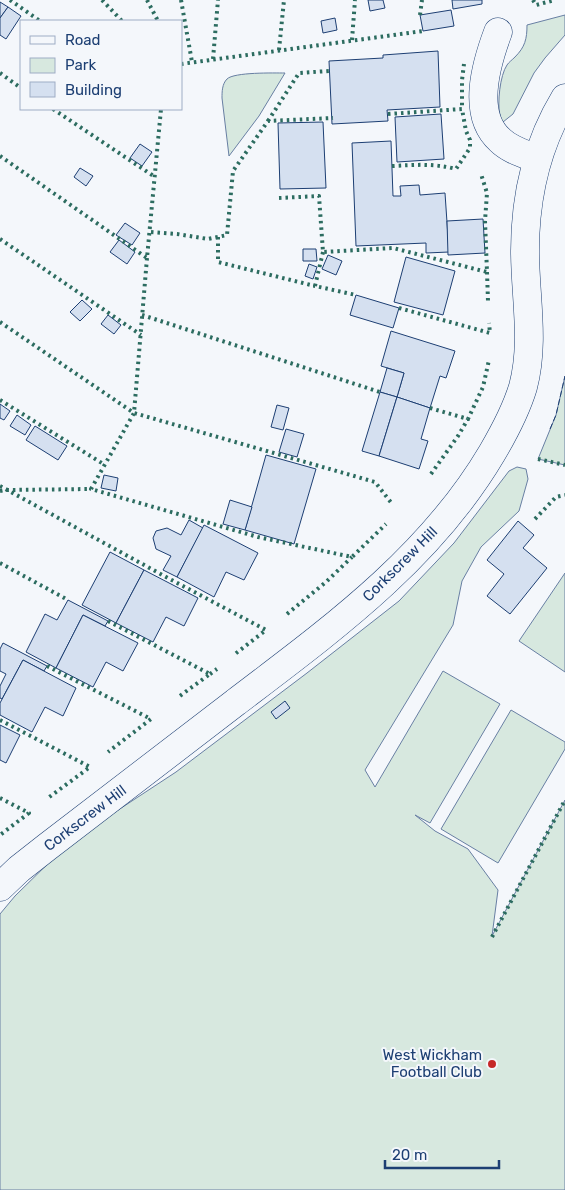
<svg xmlns="http://www.w3.org/2000/svg" width="565" height="1190" font-family="Rubik,sans-serif">
<style>
.green{fill:#d7e8df;stroke:#687fa3}
.building{fill:#d5e0f0;stroke:#1d3f73}
.lines{fill:none;stroke-linecap:round;stroke-linejoin:round}
.minor-casing{stroke:#1d3f73;stroke-width:29}
.tertiary-casing{stroke:#1d3f73;stroke-width:29}
.minor{stroke:#f4f7fb;stroke-width:28}
.tertiary{stroke:#f4f7fb;stroke-width:28}
.hedge{stroke:#2c6c60;stroke-width:4;stroke-dasharray:2.5 4;stroke-linecap:butt}
.fence{stroke:#1d3f73;stroke-width:1;stroke-dasharray:6 2.5;stroke-linecap:butt}
.poi-dot{fill:#c62828;stroke:#f4f7fb;stroke-width:2}
.labels{text-anchor:middle;dominant-baseline:central;stroke-width:4;stroke-linejoin:round;paint-order:stroke}
.street-label{font-size:15px;fill:#1d3f73;stroke:#f4f7fb}
.poi-label{font-size:15px;fill:#1d3f73;stroke:#f4f7fb;text-anchor:end}
</style>
<rect width="100%" height="100%" fill="#f4f7fb"/>
<g class="green">
<path d="M 565,15 L 565,35 L 545,58 L 534,73 L 513,114 L 503,122 C 502,121 500,117 500,115 C 497,104 500,75 507,65 C 509,62 512,60 515,57 C 525,47 527,39 527,25 Z"/>
<path d="M 285,73 L 259,116 L 229,156 L 222,98 C 222,92 222,84 227,79 C 234,72 274,73 285,73 Z"/>
<polygon points="565,376 565,465 538,459 556,415"/>
<polygon points="517,467 526,469 528,479 519,511 481,547 462,581 453,625 365,770 375,787 443,671 500,704 430,823 415,815 435,831 468,849 498,890 492,936 565,800 565,1190 0,1190 0,914 15,896 71,841 176,772 307,673 399,601 454,543 509,471"/>
<polygon points="565,573 565,672 519,641"/>
<polygon points="511,710 565,742 565,749 498,863 441,829"/>
</g>
<g class="building">
<polygon points="368,0 383,0 385,8 370,11"/>
<polygon points="452,0 482,0 482,4 453,9"/>
<polygon points="0,2 8,7 0,18"/>
<polygon points="8,7 21,16 6,39 0,35 0,18"/>
<polygon points="451,10 454,26 423,31 420,15"/>
<polygon points="335,18 337,30 323,33 321,21"/>
<polygon points="438,51 440,107 387,110 388,121 332,124 329,61 383,58 383,55"/>
<polygon points="441,114 444,159 397,162 395,117"/>
<polygon points="323,122 326,188 280,189 278,123"/>
<polygon points="391,141 393,196 401,196 400,186 419,185 420,195 445,193 449,252 426,253 426,243 356,246 352,143"/>
<polygon points="140,144 152,152 142,166 130,158"/>
<polygon points="80,168 93,176 86,186 74,177"/>
<polygon points="483,219 485,253 448,255 447,221"/>
<polygon points="125,223 140,233 132,245 116,235"/>
<polygon points="119,240 135,252 127,264 110,252"/>
<polygon points="303,249 316,249 317,261 303,261"/>
<polygon points="328,255 342,261 336,275 322,269"/>
<polygon points="406,257 455,271 443,315 394,302"/>
<polygon points="309,264 317,267 313,279 305,276"/>
<polygon points="356,295 399,308 393,328 350,315"/>
<polygon points="82,300 92,309 80,321 70,312"/>
<polygon points="108,315 121,325 114,334 101,324"/>
<polygon points="391,331 455,351 446,378 440,376 430,408 397,397 404,373 381,366"/>
<polygon points="387,368 404,373 397,397 380,392"/>
<polygon points="380,392 397,397 379,456 362,451"/>
<polygon points="397,397 430,408 421,439 428,441 419,469 379,456"/>
<polygon points="0,404 10,411 4,420 0,418"/>
<polygon points="277,405 289,408 283,430 271,427"/>
<polygon points="17,415 31,425 25,435 10,426"/>
<polygon points="35,426 67,446 58,460 26,440"/>
<polygon points="286,429 304,434 297,457 279,452"/>
<polygon points="266,455 316,469 294,544 245,530"/>
<polygon points="104,475 118,478 116,491 101,488"/>
<polygon points="230,500 252,507 245,530 223,524"/>
<polygon points="189,520 203,528 177,577 163,570 171,556 156,549 153,538 156,531 167,528 181,535"/>
<polygon points="518,521 534,535 523,548 547,568 510,614 487,596 504,574 487,560"/>
<polygon points="204,525 258,553 244,580 226,572 214,597 177,577"/>
<polygon points="110,552 144,570 116,623 82,605"/>
<polygon points="144,570 198,598 184,626 166,617 153,642 116,623"/>
<polygon points="68,600 108,621 105,626 83,615 56,668 26,652 45,614 57,620"/>
<polygon points="83,615 138,643 123,671 106,662 93,687 56,668"/>
<polygon points="3,643 47,666 44,671 23,660 2,699 0,698 0,686 6,674 0,671 0,649"/>
<polygon points="23,660 76,688 63,716 45,707 32,732 0,715 0,703"/>
<polygon points="285,701 290,708 276,719 271,712"/>
<polygon points="0,725 20,735 6,763 0,760"/>
</g>
<g class="lines">
<defs>
<path id="minor" d="M 498,32 C 486,64 471,114 500,140 C 510,150 525,154 537,159"/>
<path id="tertiary" d="M 0,887 L 19,869 L 47,847 C 110,798 173,750 236,702 C 332,629 430,558 492,453 C 505,431 516,410 523,387 C 535,342 525,296 525,251 C 525,198 537,144 565,98"/>
</defs>
<use href="#minor" class="minor-casing"/>
<use href="#tertiary" class="tertiary-casing"/>
<use href="#minor" class="minor"/>
<use href="#tertiary" class="tertiary"/>
<g class="hedge">
<polyline points="10,0 40,21"/>
<polyline points="102,0 122,21"/>
<polyline points="147,0 158,21"/>
<polyline points="181,0 192,62"/>
<polyline points="533,0 536,5 555,0"/>
<polyline points="420,15 422,0"/>
<polyline points="352,40 355,0"/>
<polyline points="279,50 284,0"/>
<polyline points="213,59 218,0"/>
<polyline points="181,64 423,31"/>
<polyline points="0,73 21,88"/>
<polyline points="53,109 155,177"/>
<polyline points="388,114 462,109 462,80 464,64"/>
<polyline points="268,121 299,73 329,71"/>
<polyline points="0,156 147,258 161,109"/>
<path d="M 392,166 C 415,165 433,163 456,169 L 470,148 L 470,140 L 466,131 L 462,109"/>
<polyline points="279,198 319,196 323,252 393,248 487,272 485,221 487,193 481,174"/>
<polyline points="151,232 177,234 208,239 227,235 233,171 268,121 333,118"/>
<polyline points="218,237 218,262 315,286"/>
<polyline points="0,239 141,335"/>
<polyline points="323,252 315,286 356,295"/>
<polyline points="147,258 134,413 91,489 258,537 352,557 386,524"/>
<polyline points="487,272 488,301"/>
<polyline points="399,308 490,333 489,323"/>
<polyline points="142,315 380,392"/>
<polyline points="0,322 134,413 375,482 393,505"/>
<polyline points="0,400 105,465"/>
<polyline points="430,408 468,419 483,387 489,360"/>
<polyline points="538,459 565,465"/>
<polyline points="431,474 458,436 468,419"/>
<polyline points="0,486 166,577 266,630 235,654"/>
<polyline points="0,491 5,490 91,489"/>
<polyline points="535,519 556,497 565,495"/>
<polyline points="0,563 68,600"/>
<polyline points="287,614 326,582 352,557"/>
<polyline points="108,621 210,674 177,698"/>
<polyline points="47,666 151,719 108,752"/>
<polyline points="210,674 217,669"/>
<polyline points="0,720 90,767 48,798"/>
<polyline points="0,798 29,813 0,835"/>
<polyline points="492,937 565,800"/>
</g>
<polyline class="fence" points="550,429 556,415 565,376"/>
</g>
<circle class="poi-dot" cx="492" cy="1064" r="5"/>
<g class="labels">
<g class="street-label">
<text transform="translate(400 564) rotate(-45)">Corkscrew Hill</text>
<text transform="translate(85 818) rotate(-37)">Corkscrew Hill</text>
</g>
<g class="poi-label">
<text x="482" y="1055">West Wickham<tspan x="482" dy="17">Football Club</tspan></text>
</g>
</g>
<rect x="20" y="20" width="162" height="90" fill="#f4f7fb" stroke="#9eadc5"/>
<rect x="30" y="36" width="25" height="8" fill="#f4f7fb" stroke="#9eadc5"/>
<text x="65" y="45" font-size="15" fill="#1d3f73">Road</text>
<rect x="30" y="58" width="25" height="15" fill="#d7e8df" stroke="#9eadc5"/>
<text x="65" y="70" font-size="15" fill="#1d3f73">Park</text>
<rect x="30" y="82" width="25" height="15" fill="#d5e0f0" stroke="#9eadc5"/>
<text x="65" y="95" font-size="15" fill="#1d3f73">Building</text>
<path d="M385 1160v8h114v-8" fill="none" stroke="#1d3f73" stroke-width="2.5"/>
<text x="392" y="1160" font-size="15" fill="#1d3f73" stroke="#f4f7fb" stroke-width="4" paint-order="stroke">20 m</text>
</svg>
